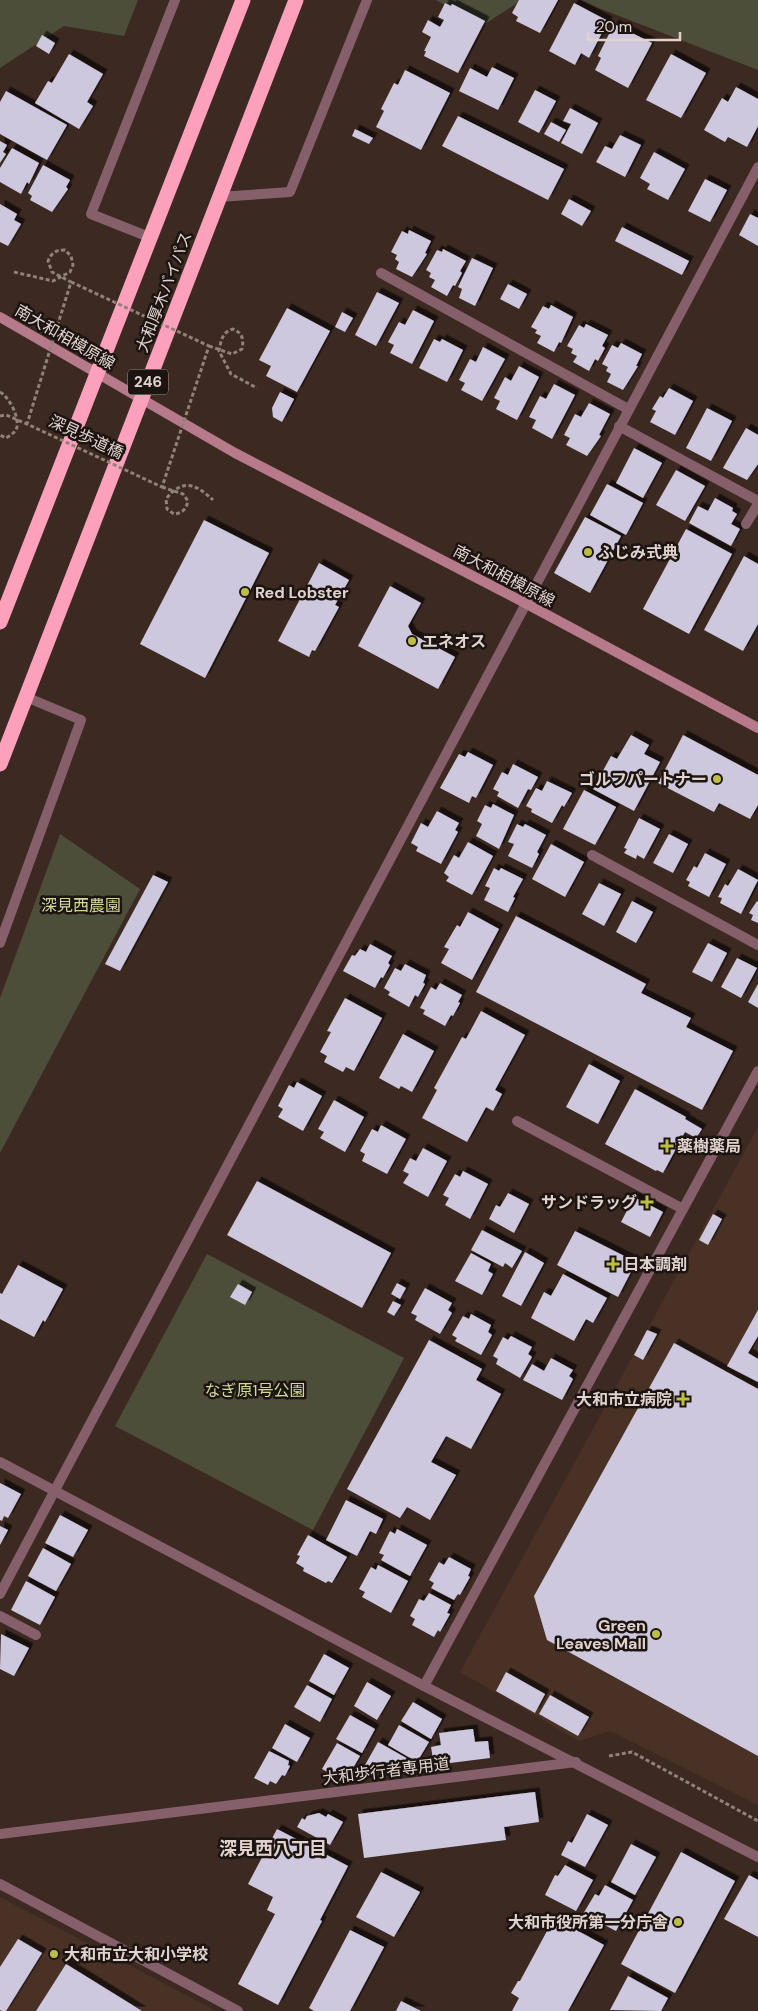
<svg xmlns="http://www.w3.org/2000/svg" width="758" height="2011" font-family="'DM Sans','Noto Sans JP',sans-serif">
<style>
.built{fill:#4a3126}
.green{fill:#4c4e39}
.building{fill:#cec8df;filter:url(#shadow)}
.lines{fill:none;stroke-linecap:round;stroke-linejoin:round}
.path{stroke:#91817b;stroke-width:3;stroke-dasharray:4 2.5;stroke-linecap:butt}
.lane{stroke:#855f69;stroke-width:10}
.street{stroke:#855f69;stroke-width:10}
.secondary{stroke:#b67a8b;stroke-width:10}
.highway{stroke:#fda0bc;stroke-width:15}
.path-bridge{stroke:#91817b;stroke-width:3;stroke-dasharray:4 2.5;stroke-linecap:butt}
.poi-dot{fill:#bdbf43;stroke:#1c1410;stroke-width:2}
.labels{text-anchor:middle;dominant-baseline:central;stroke-width:5;stroke-linejoin:round;paint-order:stroke}
.shield{fill:#1c1410;stroke:#a59a95;stroke-width:1}
.shield-label{font-size:15px;font-weight:bold;fill:#e0d3ce}
.street-label{font-size:16px;fill:#e0d3ce;stroke:#1c1410}
.poi-label{font-size:16px;font-weight:bold;fill:#e0d3ce;stroke:#1c1410;text-anchor:start}
.park-label{font-size:16px;fill:#d3d998;stroke:#1c1410}
.neighbourhood-label{font-size:18px;font-weight:bold;fill:#e0d3ce;stroke:#1c1410}
</style>
<defs>
<filter id="shadow"><feDropShadow dx="4.5" dy="-4.5" stdDeviation="0" flood-color="#0009"/></filter>
</defs>
<rect width="100%" height="100%" fill="#3c2921"/>
<g class="built">
<polygon points="758,1127 758,1805 610,1731 579,1741 460,1672"/>
<polygon points="0,1897 216,2011 0,2011"/>
</g>
<g class="green">
<polygon points="0,0 138,0 124,36 64,26 0,68"/>
<polygon points="436,0 522,0 482,26"/>
<polygon points="580,0 758,0 758,70 596,7"/>
<polygon points="60,834 140,889 0,1153 0,998"/>
<polygon points="207,1254 404,1358 313,1530 115,1426"/>
</g>
<g class="building">
<polygon points="519,0 558,0 540,33 516,21 518,17 512,13"/>
<polygon points="445,3 451,6 452,4 485,21 458,73 424,56 426,51 424,51 431,37 422,32 428,20 440,27 444,20 438,17"/>
<polygon points="574,3 608,21 589,58 581,53 575,65 549,51"/>
<polygon points="614,24 652,43 628,88 595,70 601,58 598,56"/>
<polygon points="42,35 55,43 49,54 36,46"/>
<polygon points="69,54 103,74 87,102 93,106 79,129 35,103 48,81 52,83"/>
<polygon points="671,54 706,73 681,118 646,100"/>
<polygon points="492,67 514,78 498,110 459,91 470,68 487,77"/>
<polygon points="405,70 450,93 421,150 376,127 384,111 381,109 394,83 398,85"/>
<polygon points="736,87 758,99 758,126 747,147 728,137 725,142 704,130 722,98 728,102"/>
<polygon points="535,90 556,101 539,133 518,122"/>
<polygon points="6,91 67,125 47,160 0,134 0,102"/>
<polygon points="570,108 598,123 582,154 561,143 571,124 563,121"/>
<polygon points="458,116 564,169 548,200 442,146"/>
<polygon points="551,122 566,130 559,142 544,134"/>
<polygon points="355,129 373,138 369,144 352,136"/>
<polygon points="620,135 641,145 625,177 596,162 605,146 612,149"/>
<polygon points="0,141 7,145 3,152 6,154 0,163"/>
<polygon points="12,148 39,163 29,184 27,182 21,194 0,182 0,168"/>
<polygon points="654,152 685,169 668,200 647,189 650,184 640,178"/>
<polygon points="43,165 70,180 66,187 68,189 52,212 30,200 32,196 28,193"/>
<polygon points="705,179 727,190 710,222 688,211"/>
<polygon points="569,199 591,211 582,226 561,214"/>
<polygon points="0,204 17,214 14,220 21,224 8,246 0,242"/>
<polygon points="750,214 758,218 758,246 739,235"/>
<polygon points="622,227 689,261 682,275 615,241"/>
<polygon points="409,230 431,241 425,253 427,254 412,277 396,269 399,262 395,259 397,255 391,252 402,231 408,234"/>
<polygon points="443,249 466,261 460,271 462,273 455,286 453,285 447,296 431,287 435,280 429,277 431,273 426,270 437,250 442,252"/>
<polygon points="472,258 493,268 475,306 459,298 462,289 458,287"/>
<polygon points="508,284 527,294 519,309 500,299"/>
<polygon points="377,292 399,303 376,346 355,335"/>
<polygon points="551,305 573,317 561,343 559,342 554,352 537,343 541,336 535,333 537,330 531,327 543,306 549,309"/>
<polygon points="287,308 330,331 297,392 266,376 271,366 259,360"/>
<polygon points="413,310 434,321 412,364 390,353 394,345 388,342 399,322 405,325"/>
<polygon points="342,312 353,318 345,332 335,327"/>
<polygon points="586,324 608,335 602,346 605,348 598,361 595,359 589,371 573,362 577,356 571,353 573,349 567,346 579,325 584,328"/>
<polygon points="434,339 440,342 442,339 463,350 447,382 419,368"/>
<polygon points="621,343 642,354 636,366 638,366 623,390 607,382 611,374 606,371 608,367 602,364 612,345 618,348"/>
<polygon points="483,347 505,359 482,401 461,390 465,383 459,380 470,359 476,362"/>
<polygon points="519,366 539,377 517,420 496,409 500,401 494,398 505,377 511,381"/>
<polygon points="554,384 575,395 552,439 532,428 536,420 529,417 540,396 546,399"/>
<polygon points="669,388 693,401 675,435 650,422 656,411 652,409 660,396 663,398"/>
<polygon points="280,392 294,399 282,422 273,417 272,408"/>
<polygon points="589,403 610,414 599,435 601,436 587,456 566,445 570,438 564,435 575,414 581,417"/>
<polygon points="707,408 732,421 711,461 686,448"/>
<polygon points="746,428 758,435 758,464 747,480 723,468"/>
<polygon points="634,448 662,463 643,498 616,483"/>
<polygon points="676,470 705,486 685,521 656,505"/>
<polygon points="607,484 643,503 626,535 590,515"/>
<polygon points="715,498 733,508 732,511 737,514 731,524 740,529 731,546 689,523 698,506 708,511"/>
<polygon points="585,517 621,536 590,593 554,573"/>
<polygon points="204,520 269,553 205,678 140,644"/>
<polygon points="686,529 732,554 689,634 643,609"/>
<polygon points="744,556 758,564 758,624 743,651 704,630"/>
<polygon points="319,563 349,580 335,605 339,607 315,651 312,650 309,657 278,641"/>
<polygon points="390,586 421,603 408,626 412,634 455,657 438,689 358,646"/>
<polygon points="631,735 649,745 644,754 660,762 634,811 593,789 611,756 617,759"/>
<polygon points="683,735 758,775 758,805 750,819 719,803 714,812 658,783"/>
<polygon points="468,752 493,765 476,798 472,796 469,803 440,788 459,754 465,757"/>
<polygon points="513,764 538,777 531,790 528,789 518,808 497,796 499,792 493,789 502,772 508,775"/>
<polygon points="547,781 572,793 564,807 562,805 552,823 531,812 532,809 526,806 536,788 542,791"/>
<polygon points="584,790 616,807 595,845 563,829"/>
<polygon points="493,804 514,815 499,849 476,836 482,824 477,821 485,805 491,808"/>
<polygon points="437,811 459,823 455,830 458,832 441,864 416,851 418,847 411,843 421,823 428,827"/>
<polygon points="639,818 660,829 644,859 637,855 636,859 624,853 627,849 624,848"/>
<polygon points="517,824 523,827 525,824 546,835 537,852 539,854 532,868 508,856 514,844 508,842"/>
<polygon points="669,834 688,844 673,873 653,863"/>
<polygon points="468,842 493,856 472,895 446,881 449,877 444,873 454,855 459,858"/>
<polygon points="551,844 584,862 565,897 532,879"/>
<polygon points="705,853 726,864 709,897 688,886 690,882 686,880 694,866 697,868"/>
<polygon points="494,868 499,871 501,868 523,879 513,897 515,898 508,912 484,900 490,888 485,886"/>
<polygon points="738,869 758,880 741,914 720,903 722,898 718,897 725,884 728,886"/>
<polygon points="153,875 168,882 120,971 105,964"/>
<polygon points="599,883 621,894 604,926 582,914"/>
<polygon points="632,901 653,912 636,943 616,932"/>
<polygon points="757,901 758,902 758,923 751,920 753,915 749,913"/>
<polygon points="468,912 499,929 472,980 441,963 449,949 444,947 457,925 460,927"/>
<polygon points="516,916 646,984 641,993 691,1018 686,1027 733,1051 702,1110 476,992"/>
<polygon points="708,943 727,953 712,982 692,972"/>
<polygon points="370,944 392,956 388,963 390,965 383,978 381,977 375,988 343,971 352,955 355,956 360,949 366,952"/>
<polygon points="737,958 757,968 741,998 721,987"/>
<polygon points="405,964 426,975 423,983 425,984 418,997 415,995 409,1007 388,995 390,992 384,988 395,968 401,971"/>
<polygon points="440,983 462,995 458,1002 460,1003 453,1016 451,1015 445,1026 423,1014 425,1010 420,1008 431,987 436,990"/>
<polygon points="758,984 758,1008 748,1002"/>
<polygon points="345,998 382,1018 354,1071 346,1067 343,1072 324,1062 327,1056 320,1052 331,1032 327,1031"/>
<polygon points="481,1011 525,1035 495,1090 502,1094 493,1111 486,1107 467,1142 422,1118 437,1090 434,1088 462,1037 466,1039"/>
<polygon points="403,1034 434,1051 412,1092 401,1086 399,1089 379,1078"/>
<polygon points="589,1064 620,1081 598,1124 566,1107"/>
<polygon points="297,1082 322,1096 303,1131 278,1117 283,1109 278,1106 289,1085 294,1088"/>
<polygon points="635,1089 686,1117 685,1119 702,1129 696,1138 685,1132 663,1173 657,1170 656,1171 605,1144"/>
<polygon points="334,1100 364,1117 345,1152 320,1138 324,1132 318,1129"/>
<polygon points="381,1125 406,1139 387,1174 362,1161 365,1154 360,1151 372,1129 378,1132"/>
<polygon points="423,1148 447,1161 428,1197 403,1183 409,1174 403,1171 410,1158 416,1161"/>
<polygon points="463,1171 488,1184 470,1219 445,1205 449,1198 443,1195 455,1174 460,1177"/>
<polygon points="257,1181 391,1253 362,1308 227,1235"/>
<polygon points="508,1193 529,1204 514,1233 489,1219 496,1205 500,1207"/>
<polygon points="634,1197 663,1212 650,1237 621,1222"/>
<polygon points="713,1214 722,1219 708,1245 699,1240"/>
<polygon points="482,1230 522,1251 512,1268 505,1263 503,1267 471,1250"/>
<polygon points="575,1231 636,1262 618,1297 557,1265"/>
<polygon points="525,1252 544,1263 521,1306 502,1296"/>
<polygon points="471,1253 491,1264 488,1271 493,1274 482,1295 455,1281"/>
<polygon points="18,1265 63,1289 45,1322 43,1320 34,1337 0,1319 0,1293 2,1294"/>
<polygon points="563,1274 607,1298 593,1323 586,1319 574,1341 531,1318 544,1292 551,1296"/>
<polygon points="397,1283 406,1288 400,1299 391,1294"/>
<polygon points="238,1284 252,1292 245,1305 230,1297"/>
<polygon points="425,1288 452,1303 448,1310 452,1313 440,1334 415,1320 417,1316 411,1313"/>
<polygon points="393,1301 401,1305 394,1316 387,1312"/>
<polygon points="758,1310 758,1336 748,1353 758,1359 758,1382 727,1366"/>
<polygon points="471,1314 491,1325 488,1332 492,1335 481,1355 455,1341 457,1338 452,1335 463,1316 469,1319"/>
<polygon points="647,1330 657,1334 643,1360 634,1355"/>
<polygon points="511,1336 532,1347 528,1354 532,1357 520,1378 496,1364 498,1359 493,1356 503,1337 508,1340"/>
<polygon points="429,1340 482,1369 476,1380 501,1394 471,1449 446,1436 431,1462 456,1475 430,1520 407,1507 400,1518 347,1489"/>
<polygon points="674,1343 758,1389 758,1756 547,1640 534,1596"/>
<polygon points="551,1358 573,1370 569,1376 573,1379 562,1400 523,1380 532,1364 544,1371"/>
<polygon points="0,1483 21,1494 8,1518 4,1516 2,1521 0,1520"/>
<polygon points="346,1500 383,1519 376,1534 370,1531 357,1556 326,1540"/>
<polygon points="60,1515 88,1530 73,1557 45,1543"/>
<polygon points="0,1526 8,1530 0,1545"/>
<polygon points="397,1529 427,1545 410,1576 381,1560 384,1555 379,1553 390,1531 395,1534"/>
<polygon points="308,1535 347,1557 332,1583 328,1581 326,1583 303,1571 304,1568 296,1563 300,1556 297,1555"/>
<polygon points="43,1548 71,1564 56,1591 28,1576"/>
<polygon points="449,1557 471,1569 468,1576 470,1577 460,1595 458,1594 454,1600 431,1588 434,1583 429,1580 439,1562 444,1565"/>
<polygon points="378,1565 408,1581 391,1613 362,1597 365,1592 359,1589 371,1567 376,1570"/>
<polygon points="26,1581 55,1597 40,1625 11,1610"/>
<polygon points="429,1593 451,1605 447,1613 450,1614 440,1632 438,1630 434,1637 412,1625 415,1619 410,1616 419,1599 424,1601"/>
<polygon points="1,1634 29,1648 14,1676 0,1669"/>
<polygon points="324,1654 349,1668 334,1695 309,1681"/>
<polygon points="506,1672 545,1694 535,1713 496,1691"/>
<polygon points="367,1682 391,1696 377,1720 354,1706"/>
<polygon points="307,1685 332,1699 320,1722 294,1707"/>
<polygon points="550,1695 589,1717 578,1736 539,1714"/>
<polygon points="413,1702 442,1719 431,1739 401,1721"/>
<polygon points="350,1715 375,1729 362,1753 336,1739"/>
<polygon points="285,1724 310,1738 297,1762 272,1748"/>
<polygon points="399,1725 429,1742 417,1762 388,1745"/>
<polygon points="473,1729 475,1742 488,1741 490,1758 434,1765 431,1747 441,1745 439,1733"/>
<polygon points="378,1742 408,1759 403,1769 391,1771 381,1765 377,1772 365,1765"/>
<polygon points="337,1743 360,1756 349,1775 340,1770 336,1777 322,1769"/>
<polygon points="269,1751 289,1761 288,1765 290,1766 285,1776 282,1775 276,1784 270,1781 268,1785 254,1778"/>
<polygon points="535,1792 539,1822 504,1827 506,1840 364,1858 358,1814"/>
<polygon points="319,1813 326,1817 328,1814 343,1822 330,1845 297,1827 302,1818 305,1820 307,1816"/>
<polygon points="587,1814 608,1825 585,1867 561,1855 568,1841 572,1843"/>
<polygon points="277,1829 348,1866 320,1920 322,1921 278,2005 238,1984 275,1914 267,1910 273,1897 248,1884"/>
<polygon points="631,1844 656,1857 635,1895 611,1882"/>
<polygon points="681,1852 735,1881 675,1993 621,1964"/>
<polygon points="565,1865 593,1880 576,1911 545,1895 555,1875 558,1876"/>
<polygon points="381,1872 420,1892 394,1937 356,1917"/>
<polygon points="749,1875 758,1880 758,1937 724,1919"/>
<polygon points="605,1885 633,1900 616,1931 583,1914 595,1894 599,1896"/>
<polygon points="554,1918 604,1945 568,2011 512,2011 519,1998 511,1993 518,1981 520,1981"/>
<polygon points="350,1930 384,1947 350,2011 314,2011 309,2008"/>
<polygon points="18,1939 42,1953 6,2011 2,2011 0,2010 0,1967"/>
<polygon points="66,1964 142,2011 36,2011"/>
<polygon points="628,1976 668,1998 661,2011 610,2010"/>
<polygon points="401,2001 421,2011 396,2011"/>
</g>
<g class="lines">
<g class="path">
<path d="M 14,272 L 53,281 L 70,272 L 73,265 L 71,256 L 65,250 C 56,250 52,252 48,261 L 52,272 L 71,282"/>
<path d="M 209,346 L 232,354 L 242,349 C 244,338 242,333 233,329 C 222,332 221,341 219,351 L 231,374 L 257,388"/>
<path d="M 0,392 C 9,397 19,416 17,427 C 16,432 11,435 6,438 L 0,435"/>
<polyline points="0,416 6,415 27,424"/>
<path d="M 162,487 L 183,494 L 188,501 C 186,510 182,513 174,514 L 167,509 L 166,499 C 182,478 196,484 213,500"/>
<polyline points="609,1756 632,1752 758,1821"/>
</g>
<g class="lane">
<polyline points="381,273 628,409"/>
<polyline points="619,426 758,501"/>
<polyline points="746,524 758,504"/>
<polyline points="592,855 758,945"/>
<polyline points="517,1121 683,1209"/>
<polyline points="0,1594 55,1490"/>
<polyline points="0,1616 36,1635"/>
</g>
<g class="street">
<polyline points="219,197 290,192 367,0"/>
<polyline points="149,237 91,214 175,0"/>
<polyline points="0,943 81,720 26,697"/>
<polyline points="0,1462 424,1686 758,1857"/>
<polyline points="55,1490 758,167"/>
<polyline points="424,1686 758,1071"/>
<polyline points="0,1834 576,1762"/>
<polyline points="0,1884 238,2011"/>
</g>
<polyline class="secondary" points="0,317 235,453 525,603 758,728"/>
<g class="highway">
<polyline points="0,622 243,0"/>
<polyline points="0,764 296,0"/>
</g>
<polygon class="path-bridge" points="71,282 209,346 162,487 27,424"/>
</g>
<g class="poi-dot">
<circle cx="588" cy="552" r="5"/>
<circle cx="245" cy="592" r="5"/>
<circle cx="412" cy="641" r="5"/>
<circle cx="717" cy="779" r="5"/>
<path d="M664.5 1138.5h5v5h5v5h-5v5h-5v-5h-5v-5h5z"/>
<path d="M644.5 1194.5h5v5h5v5h-5v5h-5v-5h-5v-5h5z"/>
<path d="M610.5 1256.5h5v5h5v5h-5v5h-5v-5h-5v-5h5z"/>
<path d="M680.5 1391.5h5v5h5v5h-5v5h-5v-5h-5v-5h5z"/>
<circle cx="656" cy="1634" r="5"/>
<circle cx="678" cy="1922" r="5"/>
<circle cx="54" cy="1954" r="5"/>
</g>
<g class="labels">
<rect class="shield" x="128" y="369.5" width="40" height="25" rx="4"/>
<g class="shield-label">
<text x="148" y="382">246</text>
</g>
<g class="street-label">
<text transform="translate(164 292) rotate(-69)">大和厚木バイパス</text>
<text transform="translate(65 337) rotate(30)">南大和相模原線</text>
<text transform="translate(86 437) rotate(25)">深見歩道橋</text>
<text transform="translate(504 576) rotate(28)">南大和相模原線</text>
<text transform="translate(386 1771) rotate(-7)">大和歩行者専用道</text>
</g>
<g class="poi-label">
<text x="598" y="552">ふじみ式典</text>
<text x="255" y="592">Red Lobster</text>
<text x="422" y="641">エネオス</text>
<text x="707" y="779" text-anchor="end">ゴルフパートナー</text>
<text x="677" y="1146">薬樹薬局</text>
<text x="637" y="1202" text-anchor="end">サンドラッグ</text>
<text x="623" y="1264">日本調剤</text>
<text x="672" y="1399" text-anchor="end">大和市立病院</text>
<text x="646" y="1625" text-anchor="end">Green<tspan x="646" dy="18">Leaves Mall</tspan></text>
<text x="668" y="1922" text-anchor="end">大和市役所第一分庁舎</text>
<text x="64" y="1954">大和市立大和小学校</text>
</g>
<g class="park-label">
<text x="81" y="905">深見西農園</text>
<text x="255" y="1390">なぎ原1号公園</text>
</g>
<g class="neighbourhood-label">
<text x="273" y="1849">深見西八丁目</text>
</g>
</g>
<path d="M588 32v8h92v-8" fill="none" stroke="#e0d3ce" stroke-width="2.5"/>
<text x="596" y="32" font-size="15" fill="#e0d3ce" stroke="#1c1410" stroke-width="4" paint-order="stroke">20 m</text>
</svg>
